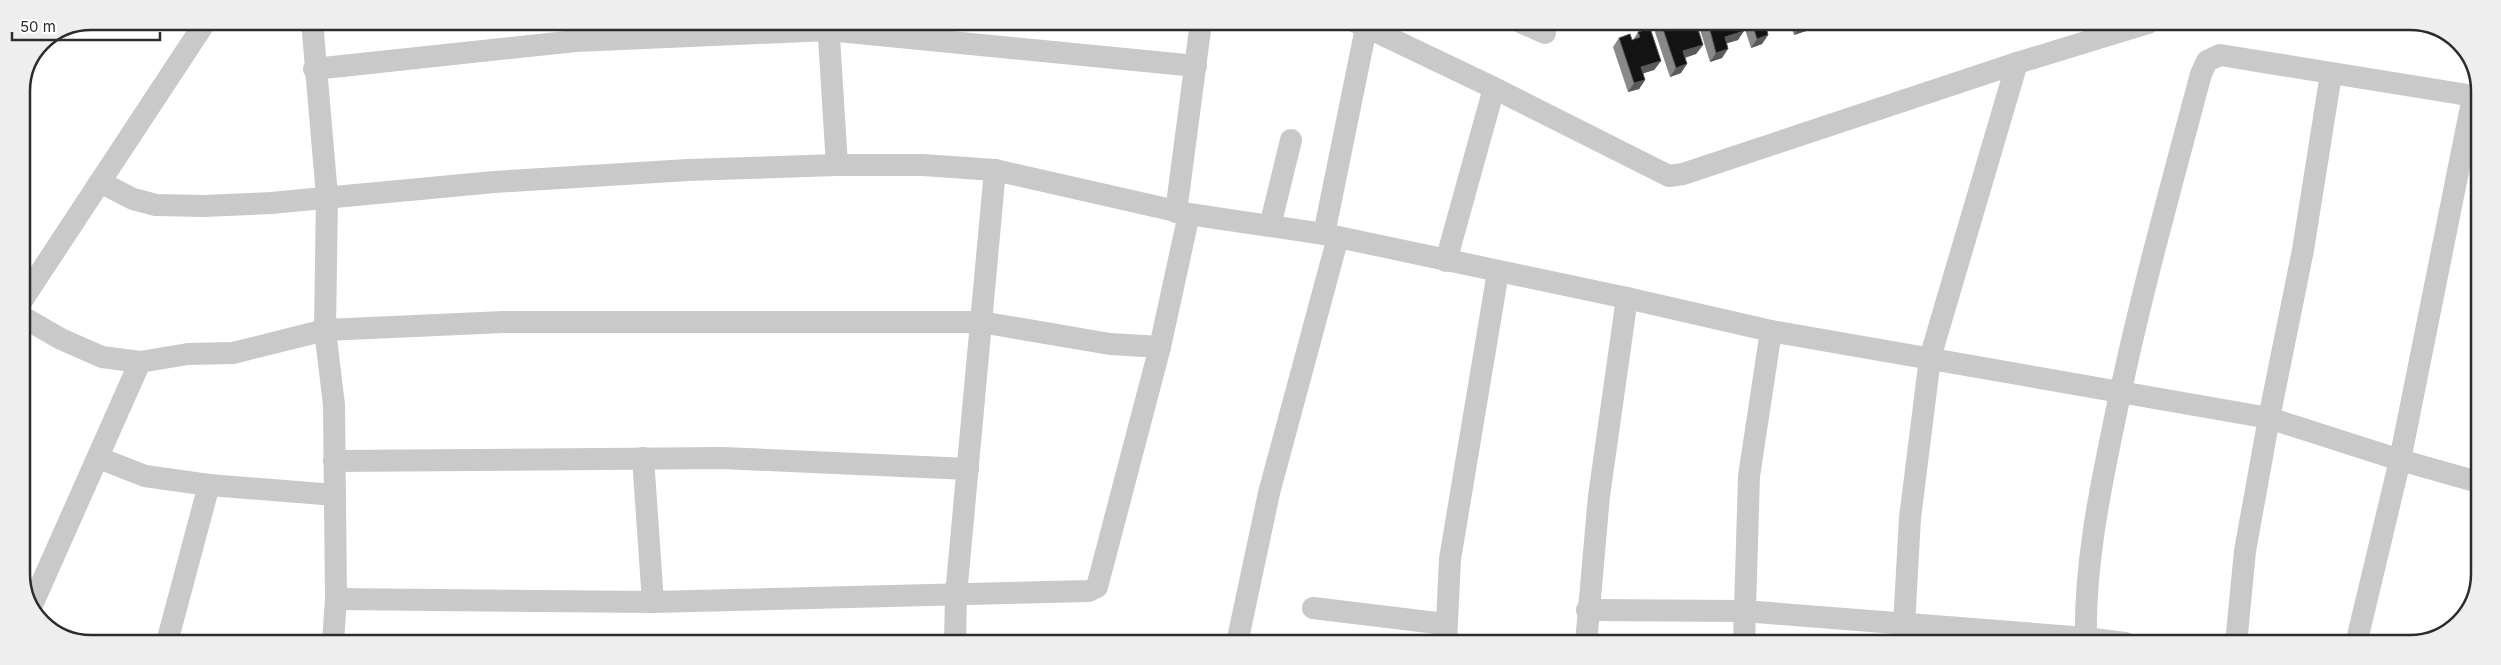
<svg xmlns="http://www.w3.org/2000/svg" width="2501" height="665" font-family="Inter,sans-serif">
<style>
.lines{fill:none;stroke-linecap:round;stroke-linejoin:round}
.minor{stroke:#c9c9c9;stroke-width:22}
.wall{fill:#898989}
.shaded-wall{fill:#5a5a5a}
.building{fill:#131313;stroke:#5a5a5a}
.rim{fill:none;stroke:#2c2c2c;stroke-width:2.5}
</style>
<rect width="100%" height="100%" fill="#fff"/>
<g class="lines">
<g class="minor">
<polyline points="312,21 327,196 325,330 334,405 336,599 333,642"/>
<polyline points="828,22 837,165"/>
<polyline points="1356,22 1494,88 1669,176 1683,174 2017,63 2148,23"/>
<polyline points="1522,23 1545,33"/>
<polyline points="314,69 576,41 828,30 1196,66"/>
<polyline points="100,182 133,199 156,205 203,206 271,203 494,182 688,170 837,165 923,165 995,170 1189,214 1324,234 1627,298 1771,331 2269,418 2400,460 2478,482"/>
<polyline points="1176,212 1201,22"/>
<polyline points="1270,226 1291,140"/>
<polyline points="1324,234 1366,28"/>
<polyline points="1446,261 1494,88"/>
<polyline points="21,302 206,21"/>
<polyline points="21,316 61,339 102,357 140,362 188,354 233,353 325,330 504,322 981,322 1110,344 1160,347"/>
<polyline points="99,458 145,476 209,485 335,495"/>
<polyline points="643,458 653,602"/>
<polyline points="334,461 722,458 968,469"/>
<polyline points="336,599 653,602 1089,591 1097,587 1160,347 1189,214"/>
<polyline points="32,605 140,362"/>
<polyline points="1313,608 1445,624"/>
<polyline points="1587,610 1744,611 2086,638 2125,643"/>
<polyline points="167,642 209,485"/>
<polyline points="955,642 956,595 995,170"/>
<polyline points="1237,643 1269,493 1338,237"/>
<polyline points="1446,643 1450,559 1498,272"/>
<polyline points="1586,643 1599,496 1627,298"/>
<polyline points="1744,643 1749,476 1771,331"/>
<polyline points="1903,643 1910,518 1930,358 2017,63"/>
<path d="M 2086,643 C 2084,569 2099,495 2114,423 C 2138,305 2170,190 2201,74 L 2207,61 L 2220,55 L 2480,97"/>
<polyline points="2236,644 2245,551 2269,418 2303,250 2331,74"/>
<polyline points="2356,644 2400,460 2473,97"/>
</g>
</g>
<g class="wall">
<polygon points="1661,23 1674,24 1676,23 1696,23 1703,45 1696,54 1685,58 1681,73 1670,77 1655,32"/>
<polygon points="1698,23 1742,23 1738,40 1727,43 1722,58 1710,62"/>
<polygon points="1743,23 1780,23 1778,26 1767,29 1768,35 1762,44 1751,48"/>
<polygon points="1790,23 1811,23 1806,31 1794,35"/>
<polygon points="1638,32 1661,61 1654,70 1643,73 1645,80 1639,89 1628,92 1613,47 1619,38 1633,40"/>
</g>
<g class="shaded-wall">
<polygon points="1765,23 1780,23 1778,26 1758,32"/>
<polygon points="1809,23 1811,23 1806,31 1794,35 1800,26"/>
<polygon points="1744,31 1738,40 1718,46 1725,37"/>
<polygon points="1768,35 1762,44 1751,48 1757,39"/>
<polygon points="1703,45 1696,54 1677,60 1683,51"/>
<polygon points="1728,49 1722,58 1710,62 1716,53"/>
<polygon points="1661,61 1654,70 1635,76 1641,67"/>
<polygon points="1687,64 1681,73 1670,77 1676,68"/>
<polygon points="1645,80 1639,89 1628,92 1634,83"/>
</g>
<g class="building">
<polygon points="1661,23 1674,23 1674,24 1677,23 1696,23 1703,45 1683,51 1687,64 1676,68"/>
<polygon points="1708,23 1742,23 1744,31 1725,37 1728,49 1716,53"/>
<polygon points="1752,23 1765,23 1768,35 1757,39"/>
<polygon points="1799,23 1809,23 1800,26"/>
<polygon points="1650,28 1661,61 1641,67 1645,80 1634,83 1619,38 1630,34 1632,40 1640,37 1638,32"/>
</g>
<path d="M0 0H2501V665H0ZM91 30H2410A61 61 0 0 1 2471 91V574A61 61 0 0 1 2410 635H91A61 61 0 0 1 30 574V91A61 61 0 0 1 91 30Z" fill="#eee" fill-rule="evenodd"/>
<path class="rim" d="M91 30H2410A61 61 0 0 1 2471 91V574A61 61 0 0 1 2410 635H91A61 61 0 0 1 30 574V91A61 61 0 0 1 91 30Z"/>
<path d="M12 32v8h148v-8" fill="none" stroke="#2c2c2c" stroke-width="2.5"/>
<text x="20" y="32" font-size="15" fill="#2c2c2c" stroke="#ffffff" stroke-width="4" paint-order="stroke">50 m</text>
</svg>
